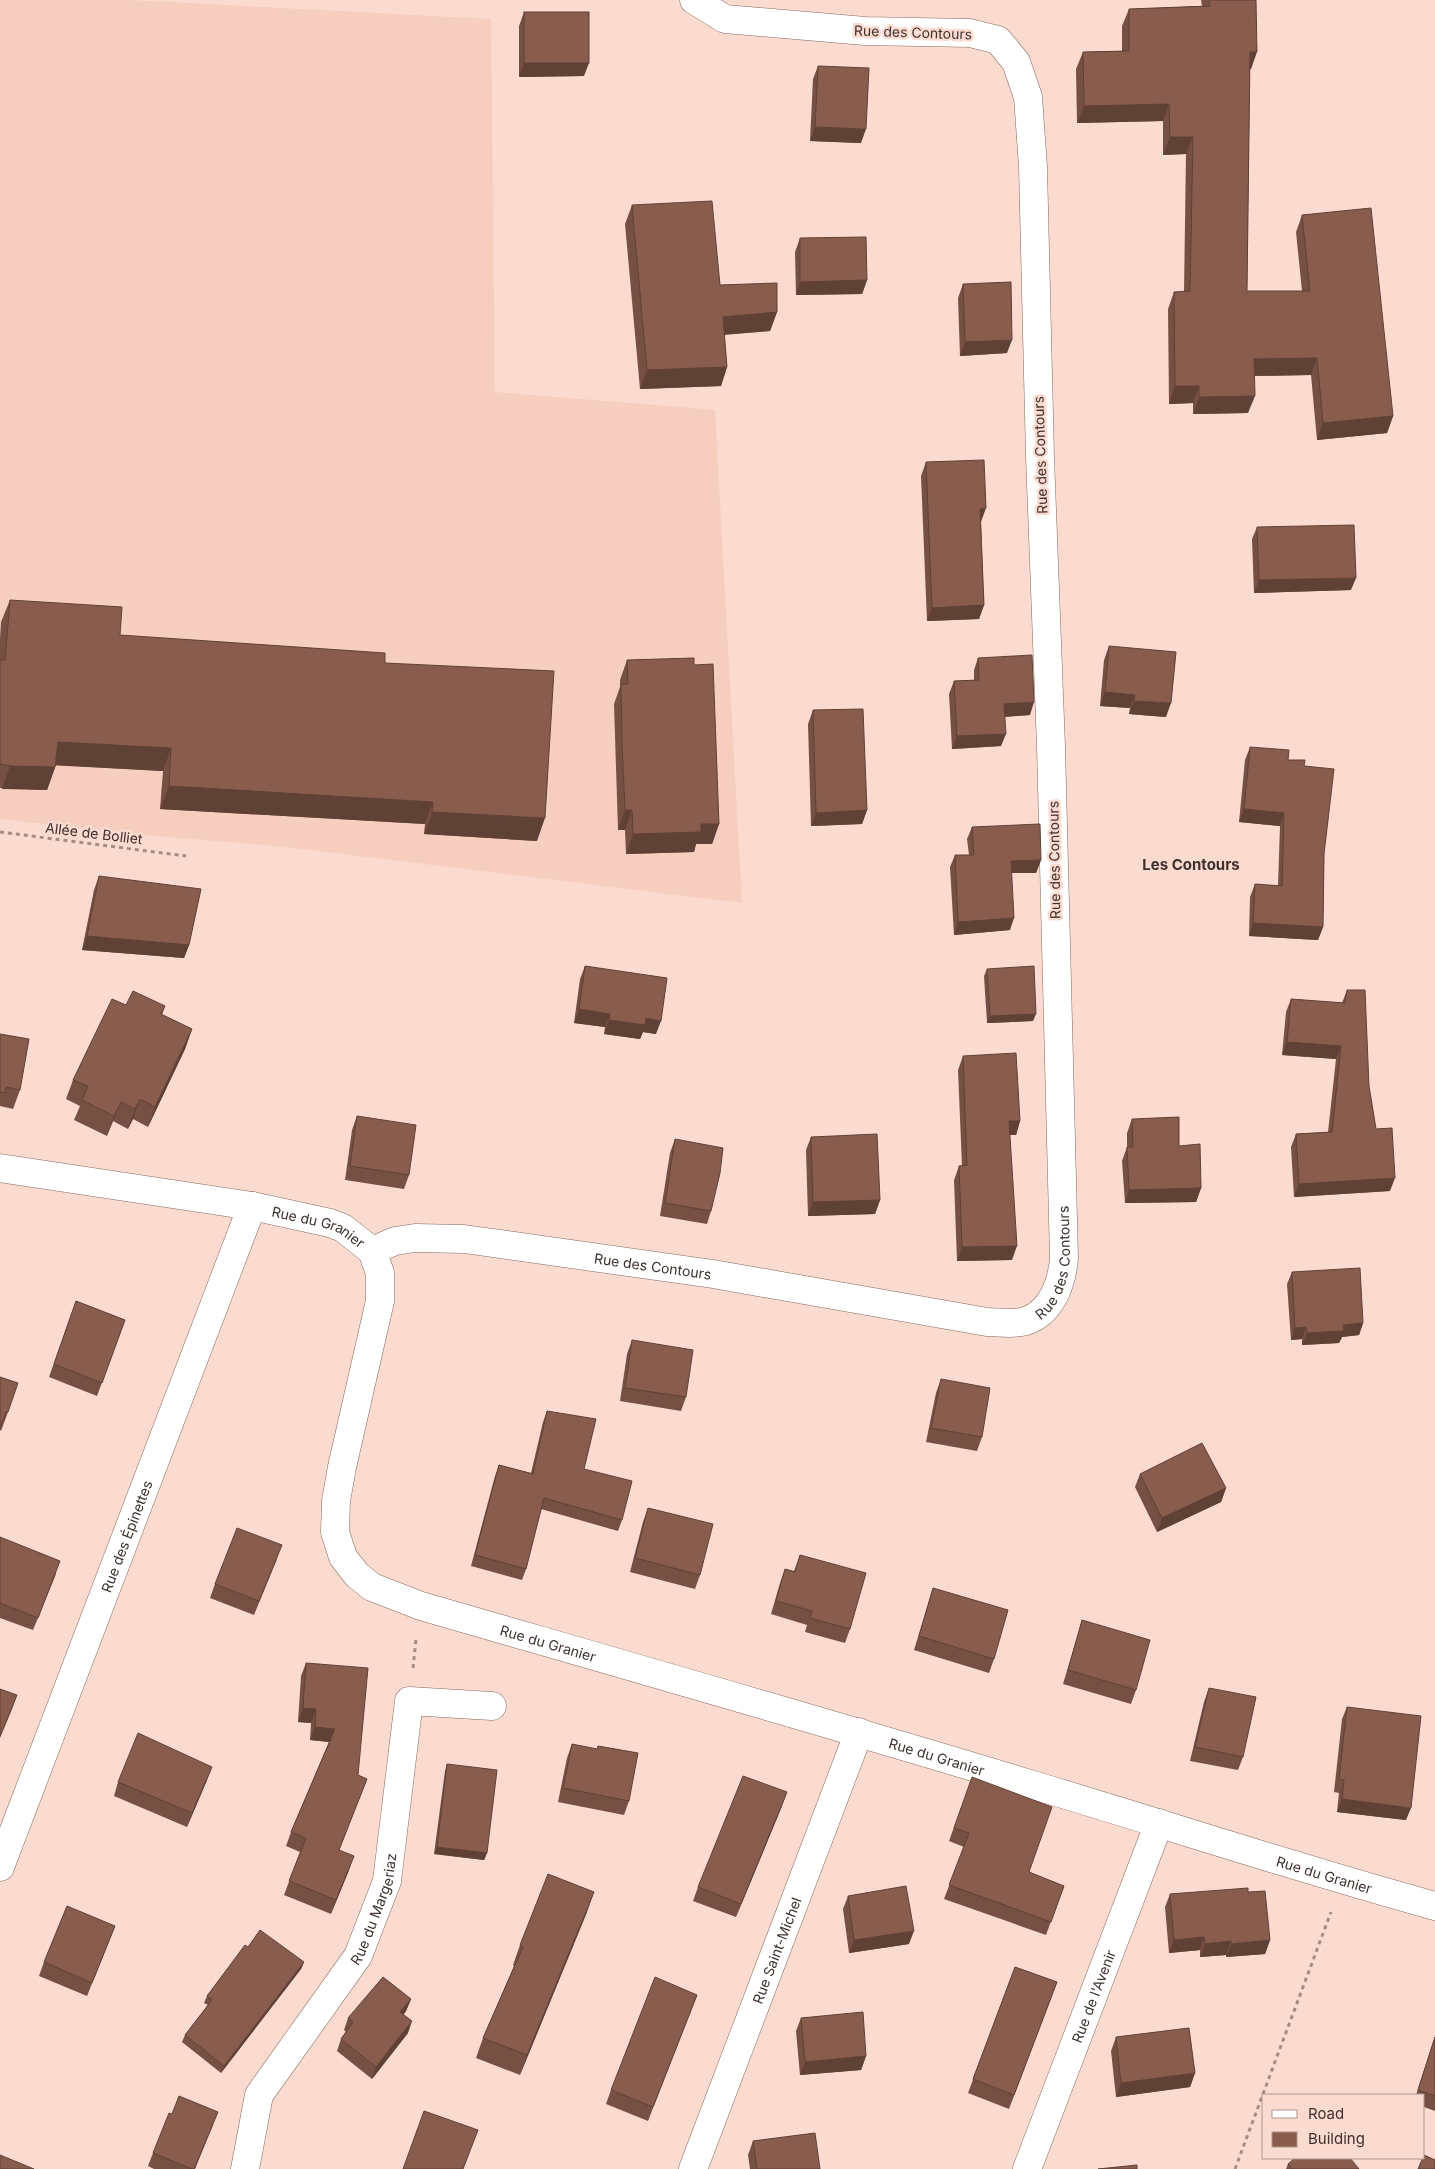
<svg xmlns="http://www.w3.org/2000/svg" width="1435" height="2169" font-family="Inter,sans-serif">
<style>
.built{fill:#f6cec0}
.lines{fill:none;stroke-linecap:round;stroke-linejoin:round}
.street-casing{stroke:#85695e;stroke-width:29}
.secondary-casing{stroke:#85695e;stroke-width:29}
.path{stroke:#a58d85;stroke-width:3;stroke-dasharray:4 4;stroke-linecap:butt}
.street{stroke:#fff;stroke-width:28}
.secondary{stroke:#fff;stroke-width:28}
.wall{fill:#765042}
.shaded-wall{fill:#604136}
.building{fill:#895d4d;stroke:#604136}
.labels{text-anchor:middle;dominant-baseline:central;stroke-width:5;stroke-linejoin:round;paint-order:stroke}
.street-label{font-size:14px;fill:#3e312d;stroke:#fbdacf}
.neighbourhood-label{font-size:15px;font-weight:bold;fill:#3e312d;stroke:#fbdacf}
</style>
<rect width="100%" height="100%" fill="#fbdacf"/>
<polygon class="built" points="0,0 131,0 491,19 495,392 715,410 742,903 286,847 132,834 0,819"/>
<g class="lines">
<defs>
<g id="street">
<path id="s1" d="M 372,1251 L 395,1241 L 415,1238 L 464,1239 L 713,1274 L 987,1322 C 999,1322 1014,1325 1026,1321 C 1052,1312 1062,1283 1064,1258 L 1051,747 L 1040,457 L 1033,167 L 1028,97 L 1016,62 L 998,40 L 970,33 L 865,31 L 725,19 L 694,0"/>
<path id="s2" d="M 0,1867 L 252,1206"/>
<path id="s3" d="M 245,2169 L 259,2095 L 358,1956 L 387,1881 L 409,1701 L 492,1706"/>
<path id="s4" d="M 693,2169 L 859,1732"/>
<path id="s5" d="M 1027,2169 L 1159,1823"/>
</g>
<g id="secondary">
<path id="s6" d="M 0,1168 L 252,1206 L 330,1223 L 343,1228 L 372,1251 L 380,1273 L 380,1301 L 342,1467 L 336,1501 L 335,1532 L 343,1557 L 357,1575 L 372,1587 L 421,1606 C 625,1665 829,1723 1033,1785 C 1167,1825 1300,1869 1435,1906"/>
</g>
</defs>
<use href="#street" class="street-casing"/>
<use href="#secondary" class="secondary-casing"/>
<g class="path">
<polyline points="0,832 186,856"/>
<polyline points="413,1668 416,1639"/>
<polyline points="1235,2169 1331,1912"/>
</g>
<use href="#street" class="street"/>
<use href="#secondary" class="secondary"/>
</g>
<g class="wall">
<polygon points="1201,0 1256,0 1251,69 1250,69 1247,291 1302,291 1296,232 1302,215 1393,416 1387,433 1317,440 1311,375 1254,376 1248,413 1193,414 1193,403 1169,404 1168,309 1174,292 1184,292 1186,154 1163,155 1163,121 1077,123 1076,69 1083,52 1122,51 1122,26 1129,9 1202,6"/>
<polygon points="524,12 584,76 519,77 519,26"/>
<polygon points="818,66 861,143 810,141 813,79"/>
<polygon points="632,205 720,285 777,312 770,331 724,335 727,367 721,386 640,389 625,224"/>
<polygon points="800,238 867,280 862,294 796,295 795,252"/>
<polygon points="963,284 1007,353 960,356 958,298"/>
<polygon points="926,462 981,522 984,605 979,619 927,621 921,476"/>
<polygon points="1257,527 1351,590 1254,593 1252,539"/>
<polygon points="10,600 120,635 385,663 537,841 424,834 425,824 160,809 163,771 56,765 47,790 0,788 0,639 1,622"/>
<polygon points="1109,646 1166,717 1129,714 1130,708 1100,706 1104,660"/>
<polygon points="978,658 1030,715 1005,717 1001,746 952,749 949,694 954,681 974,680 974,670"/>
<polygon points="627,660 694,665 719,824 712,844 696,844 694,852 626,854 625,830 618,830 614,704 620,687 620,680"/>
<polygon points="813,710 867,810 862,824 811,826 808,724"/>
<polygon points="1250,747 1288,760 1304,766 1324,854 1323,927 1318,940 1249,936 1250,897 1255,884 1278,886 1280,826 1239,822 1245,760"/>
<polygon points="972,827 1041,860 1036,873 1011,873 1010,930 954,935 950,867 955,855 969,855 967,839"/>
<polygon points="99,876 189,945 184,958 82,950 94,890"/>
<polygon points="585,966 656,1034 643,1032 640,1039 604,1034 605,1027 574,1023 580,979"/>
<polygon points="987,969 1033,1021 987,1023 984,976"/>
<polygon points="1347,990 1369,1086 1376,1129 1390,1191 1294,1197 1291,1147 1296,1134 1328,1132 1336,1059 1282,1055 1286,1012 1291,999 1342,1003"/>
<polygon points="126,1005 165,1006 162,1015 192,1029 185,1049 148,1127 133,1119 128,1129 113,1121 107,1136 74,1120 80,1106 66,1099 73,1080"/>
<polygon points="0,1034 20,1090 13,1109 0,1106 0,1107"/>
<polygon points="963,1056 1020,1121 1016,1135 1010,1135 1012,1260 957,1261 954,1180 959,1166 962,1166 958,1070"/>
<polygon points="357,1116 409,1175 404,1189 345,1180 352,1130"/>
<polygon points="1132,1119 1179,1146 1201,1188 1196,1202 1125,1203 1122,1161 1127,1147 1127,1133"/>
<polygon points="811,1137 880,1200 875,1214 808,1216 806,1150"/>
<polygon points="675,1139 711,1211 707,1224 660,1216 670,1153"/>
<polygon points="1292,1272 1363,1323 1359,1335 1342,1337 1339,1343 1302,1345 1302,1339 1291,1340 1287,1284"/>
<polygon points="76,1301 125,1320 97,1396 49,1377"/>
<polygon points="632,1340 686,1397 681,1411 620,1401 627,1354"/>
<polygon points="0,1377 8,1412 1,1431 0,1430"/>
<polygon points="941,1379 982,1437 977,1451 926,1442 936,1393"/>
<polygon points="547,1411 584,1469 622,1520 618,1531 541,1509 526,1569 522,1580 471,1566 495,1476 499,1465 531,1473 543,1422"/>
<polygon points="1140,1474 1226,1488 1221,1502 1157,1532 1135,1487"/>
<polygon points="648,1508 700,1575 695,1589 630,1572 643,1522"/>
<polygon points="0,1537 56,1574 33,1630 0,1618"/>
<polygon points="800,1555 850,1629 845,1643 805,1632 807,1625 771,1614 780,1583 785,1569 794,1571"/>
<polygon points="277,1559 254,1615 210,1598 215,1584"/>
<polygon points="933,1588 994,1659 989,1673 914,1650"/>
<polygon points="1082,1620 1136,1690 1131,1704 1063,1684 1078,1634"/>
<polygon points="306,1663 358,1775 367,1779 339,1850 349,1870 331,1914 284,1895 300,1852 286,1846 291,1832 329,1742 310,1740 311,1723 298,1722 301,1676"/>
<polygon points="1209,1688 1243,1757 1238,1770 1190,1761 1204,1702"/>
<polygon points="1347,1707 1406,1820 1337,1812 1339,1793 1334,1792 1342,1719"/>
<polygon points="572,1744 629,1801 624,1815 558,1802 567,1758"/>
<polygon points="447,1764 487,1853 484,1860 434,1854 445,1771"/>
<polygon points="972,1777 1029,1872 1064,1886 1046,1935 944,1899 964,1847 949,1841"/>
<polygon points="207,1780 187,1827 114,1796 118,1782"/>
<polygon points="782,1806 736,1917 693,1901 698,1887"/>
<polygon points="1248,1892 1270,1940 1265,1954 1226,1957 1226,1955 1200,1957 1200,1950 1169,1953 1165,1907 1170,1894"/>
<polygon points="848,1896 909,1944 849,1953 843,1909"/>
<polygon points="587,1912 520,2075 476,2058 483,2038 514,1966 513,1965 520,1945"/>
<polygon points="115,1926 87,1996 39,1976 44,1962"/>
<polygon points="248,1947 304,1962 301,1969 221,2073 182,2042 185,2035 208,2005 204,2003 207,1996"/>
<polygon points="1015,1967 1057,1982 1009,2109 968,2093"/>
<polygon points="697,1995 648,2121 606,2104 611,2090"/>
<polygon points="411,1999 406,2011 404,2014 408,2033 372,2079 337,2051 341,2039 346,2032 344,2030 348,2018"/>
<polygon points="801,2018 866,2056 861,2070 800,2075 796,2031"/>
<polygon points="1435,2036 1435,2111 1424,2107 1424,2095 1416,2095"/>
<polygon points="1116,2037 1195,2073 1190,2087 1116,2097 1111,2051"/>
<polygon points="172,2114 213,2125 195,2169 154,2169 148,2166 153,2153"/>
<polygon points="753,2141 820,2169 750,2169 748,2155"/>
<polygon points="1288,2164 1359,2169 1286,2169"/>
</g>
<g class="shaded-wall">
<polygon points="1250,52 1257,52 1251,69 1244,69"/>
<polygon points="524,63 589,63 584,76 519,77"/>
<polygon points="1169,104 1163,121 1077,123 1084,106"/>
<polygon points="815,127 866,129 861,143 810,141"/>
<polygon points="1170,137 1193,137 1186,154 1163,155"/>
<polygon points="867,280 862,294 796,295 800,282"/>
<polygon points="777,312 770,331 716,335 723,317"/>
<polygon points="1012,340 1007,353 960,356 965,342"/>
<polygon points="1317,358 1311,375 1248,376 1254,359"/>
<polygon points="727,367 721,386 640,389 647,370"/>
<polygon points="1175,386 1199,386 1193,403 1169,404"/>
<polygon points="1255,396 1248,413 1193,414 1199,397"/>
<polygon points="1393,416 1387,433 1317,440 1323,423"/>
<polygon points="986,508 981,522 975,522 980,509"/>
<polygon points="1356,578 1351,590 1254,593 1259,580"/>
<polygon points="984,605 979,619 927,621 932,608"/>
<polygon points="1105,692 1135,695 1130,708 1100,706"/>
<polygon points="1134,701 1171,703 1166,717 1129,714"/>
<polygon points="1034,702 1030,715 999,717 1004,704"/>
<polygon points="1006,734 1001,746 952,749 957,736"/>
<polygon points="58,742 171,748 163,771 49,765"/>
<polygon points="10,766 55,767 47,790 2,789"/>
<polygon points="169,786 433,802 425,824 160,809"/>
<polygon points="1244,809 1284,813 1280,826 1239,822"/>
<polygon points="625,810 632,810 625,830 618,830"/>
<polygon points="867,810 862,824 811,826 816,813"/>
<polygon points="432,812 545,818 537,841 424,834"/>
<polygon points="701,824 719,824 712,844 696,844 694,852 626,854 633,834"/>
<polygon points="1041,860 1036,873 1006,873 1011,861"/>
<polygon points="1014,918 1010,930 954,935 958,922"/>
<polygon points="1253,923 1323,927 1318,940 1249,936"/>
<polygon points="87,936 189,945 184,958 82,950"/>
<polygon points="579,1009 610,1014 605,1027 574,1023"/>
<polygon points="1036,1014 1033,1021 987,1023 990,1016"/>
<polygon points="646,1018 661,1021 656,1034 643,1032 640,1039 604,1034 609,1020"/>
<polygon points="192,1029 185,1049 148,1127 155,1107"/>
<polygon points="1287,1042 1341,1046 1336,1059 1282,1055"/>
<polygon points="140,1099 133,1119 128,1129 135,1109"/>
<polygon points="121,1102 113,1121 107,1136 114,1116"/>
<polygon points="1009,1121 1020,1121 1016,1135 1004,1135"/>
<polygon points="1395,1178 1390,1191 1294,1197 1299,1184"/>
<polygon points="1201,1188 1196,1202 1125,1203 1129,1190"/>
<polygon points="880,1200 875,1214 808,1216 813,1202"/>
<polygon points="1017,1246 1012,1260 957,1261 962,1247"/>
<polygon points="1363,1323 1359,1335 1342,1337 1339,1343 1302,1345 1307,1333 1343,1325"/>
<polygon points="1306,1327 1302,1339 1291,1340 1295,1328"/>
<polygon points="1226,1488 1221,1502 1157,1532 1162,1518"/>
<polygon points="17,1695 12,1709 0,1738 0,1736"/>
<polygon points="303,1708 316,1709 311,1723 298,1722"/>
<polygon points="315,1727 335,1729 330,1742 310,1740"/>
<polygon points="212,1767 207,1780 187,1827 192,1813"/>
<polygon points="787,1792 782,1806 736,1917 741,1904"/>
<polygon points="1342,1799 1411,1808 1406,1820 1337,1812"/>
<polygon points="437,1847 487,1853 484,1860 434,1854"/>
<polygon points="354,1856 349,1870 331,1914 336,1900"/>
<polygon points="594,1892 587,1912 520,2075 527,2055"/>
<polygon points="914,1931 909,1944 849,1953 854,1940"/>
<polygon points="1204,1937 1200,1950 1169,1953 1174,1940"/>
<polygon points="1270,1940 1265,1954 1226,1957 1231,1944"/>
<polygon points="1231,1941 1226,1955 1200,1957 1205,1944"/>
<polygon points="304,1962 301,1969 221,2073 224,2066"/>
<polygon points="411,1999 406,2011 396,2024 400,2012"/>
<polygon points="412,2021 408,2033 372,2079 376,2067"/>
<polygon points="866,2056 861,2070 800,2075 805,2062"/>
<polygon points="1195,2073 1190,2087 1116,2097 1121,2083"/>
</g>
<g class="building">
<polygon points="1209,0 1256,0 1257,52 1250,52 1247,291 1310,291 1302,215 1371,208 1393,416 1323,423 1317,358 1254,359 1255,396 1199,397 1199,386 1175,386 1174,292 1190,291 1193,137 1170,137 1169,104 1084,106 1083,52 1129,51 1129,9 1210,6"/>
<rect x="524" y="12" width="65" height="51"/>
<polygon points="818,66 869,68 866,129 815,127"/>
<polygon points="712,201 720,285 777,283 777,312 723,317 727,367 647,370 632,205"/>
<polygon points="866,237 867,280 800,282 800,238"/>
<polygon points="1011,282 1012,340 965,342 963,284"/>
<polygon points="984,460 986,508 980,509 984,605 932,608 926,462"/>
<polygon points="1354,525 1356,578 1259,580 1257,527"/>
<polygon points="10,600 122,607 120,635 385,653 385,663 554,671 545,818 432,812 433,802 169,786 171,748 58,742 55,767 10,766 0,764 0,660 5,660"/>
<polygon points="1109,646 1176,652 1171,703 1134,701 1135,695 1105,692"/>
<polygon points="1032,655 1034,702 1004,704 1006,734 957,736 954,681 979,680 978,658"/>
<polygon points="694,658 694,665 713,664 719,824 701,824 701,832 633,834 632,810 625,810 622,744 621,684 628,684 627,660"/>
<polygon points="863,709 867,810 816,813 813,710"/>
<polygon points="1250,747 1289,750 1288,760 1305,760 1304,766 1334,769 1324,854 1323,927 1253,923 1255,884 1282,886 1284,813 1244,809"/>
<polygon points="1040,824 1041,860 1011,861 1014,918 958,922 955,855 974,855 972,827"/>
<polygon points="99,876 201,889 189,945 87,936"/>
<polygon points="585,966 667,978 661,1021 646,1018 645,1025 609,1020 610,1014 579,1009"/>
<polygon points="1034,966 1036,1014 990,1016 987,969"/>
<polygon points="1347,990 1365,990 1369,1086 1376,1129 1392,1128 1395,1178 1299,1184 1296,1134 1332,1132 1341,1046 1287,1042 1291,999 1345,1003"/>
<polygon points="133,991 165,1006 161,1014 192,1029 155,1107 140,1099 135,1109 121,1102 114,1116 82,1100 88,1086 73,1080 112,999 126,1005"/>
<polygon points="0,1034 29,1039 20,1090 6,1087 5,1093 0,1092"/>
<polygon points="1016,1053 1020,1121 1009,1121 1017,1246 962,1247 959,1166 967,1165 963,1056"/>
<polygon points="357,1116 416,1125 409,1175 350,1166"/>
<polygon points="1179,1117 1179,1146 1200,1144 1201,1188 1129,1190 1127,1147 1133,1147 1132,1119"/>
<polygon points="877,1134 880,1200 813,1202 811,1137"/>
<polygon points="675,1139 723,1148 720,1173 711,1211 665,1203"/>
<polygon points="1360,1268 1363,1323 1343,1325 1344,1331 1307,1333 1306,1327 1295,1328 1292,1272"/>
<polygon points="76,1301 125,1320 102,1383 54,1364"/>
<polygon points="632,1340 693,1350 686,1397 625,1388"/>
<polygon points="0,1377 18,1383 8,1412 6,1412 0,1428"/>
<polygon points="941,1379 990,1388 982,1437 931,1428"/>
<polygon points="547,1411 596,1419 584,1469 632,1481 622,1520 544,1498 526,1569 475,1555 499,1465 533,1474"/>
<polygon points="1202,1443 1226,1488 1162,1518 1140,1474"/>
<polygon points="648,1508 713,1524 700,1575 635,1558"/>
<polygon points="237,1528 282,1545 259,1601 215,1584"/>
<polygon points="0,1537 60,1561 38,1618 0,1603"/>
<polygon points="800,1555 866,1573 850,1629 810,1618 812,1611 776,1601 785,1569 795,1572"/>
<polygon points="933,1588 1008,1610 994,1659 919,1636"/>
<polygon points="1082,1620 1150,1640 1136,1690 1068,1670"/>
<polygon points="306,1663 368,1668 358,1775 367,1779 339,1850 354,1856 336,1900 289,1881 306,1838 291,1832 335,1729 315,1727 316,1709 303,1708"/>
<polygon points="1209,1688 1256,1697 1243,1757 1195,1747"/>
<polygon points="0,1689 17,1695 0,1736"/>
<polygon points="1347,1707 1421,1716 1411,1808 1342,1799 1344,1780 1339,1779"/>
<polygon points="138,1733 212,1767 192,1813 118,1782"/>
<polygon points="572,1744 597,1749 598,1746 638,1753 629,1801 563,1788"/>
<polygon points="447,1764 497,1770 487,1853 437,1847"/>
<polygon points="743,1776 787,1792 741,1904 698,1887"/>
<polygon points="972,1777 1052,1807 1029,1872 1064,1886 1051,1922 949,1885 969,1833 954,1828"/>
<polygon points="548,1874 594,1892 527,2055 483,2038 523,1947 520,1945"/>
<polygon points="906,1886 914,1931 854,1940 848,1896"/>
<polygon points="1248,1888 1248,1892 1265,1891 1270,1940 1231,1944 1231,1941 1205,1944 1204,1937 1174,1940 1170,1894"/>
<polygon points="67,1906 115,1926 92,1983 44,1962"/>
<polygon points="260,1930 304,1962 224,2066 185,2035 212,2000 207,1996 245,1945 248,1947"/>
<polygon points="1015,1967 1057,1982 1014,2095 973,2079"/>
<polygon points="383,1977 411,1999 400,2012 412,2021 376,2067 341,2039 353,2022 348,2018"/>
<polygon points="655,1977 697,1995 653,2107 611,2090"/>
<polygon points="863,2012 866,2056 805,2062 801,2018"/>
<polygon points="1189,2028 1195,2073 1121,2083 1116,2037"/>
<polygon points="1435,2037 1435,2096 1418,2090"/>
<polygon points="179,2096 218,2112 194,2169 192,2169 153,2153 169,2113 172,2114"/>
<polygon points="424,2111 478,2130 463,2169 403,2169"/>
<polygon points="815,2133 820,2169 757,2169 753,2141"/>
<polygon points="0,2155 34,2169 0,2169"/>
<polygon points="1424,2155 1435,2160 1435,2169 1418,2169"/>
<polygon points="1295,2158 1350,2158 1359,2169 1292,2169 1288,2164"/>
<polygon points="1137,2165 1137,2169 1098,2169"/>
</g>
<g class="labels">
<g class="street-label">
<text transform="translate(913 32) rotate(2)">Rue des Contours</text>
<text transform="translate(1040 455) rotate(-92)">Rue des Contours</text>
<text transform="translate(94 833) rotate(7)">Allée de Bolliet</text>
<text transform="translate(1054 860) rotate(-91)">Rue des Contours</text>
<text stroke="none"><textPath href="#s6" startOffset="325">Rue du Granier</textPath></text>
<text stroke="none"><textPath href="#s1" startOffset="734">Rue des Contours</textPath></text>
<text stroke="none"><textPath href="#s1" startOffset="285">Rue des Contours</textPath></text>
<text stroke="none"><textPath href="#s2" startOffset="354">Rue des Épinettes</textPath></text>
<text stroke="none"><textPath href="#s6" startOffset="926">Rue du Granier</textPath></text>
<text stroke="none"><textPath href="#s6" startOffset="1331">Rue du Granier</textPath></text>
<text stroke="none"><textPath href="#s6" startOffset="1736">Rue du Granier</textPath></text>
<text stroke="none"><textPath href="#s3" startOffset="296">Rue du Margeriaz</textPath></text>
<text stroke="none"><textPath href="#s4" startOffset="234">Rue Saint-Michel</textPath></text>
<text stroke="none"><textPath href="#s5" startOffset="185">Rue de l'Avenir</textPath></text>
</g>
<g class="neighbourhood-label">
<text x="1191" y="864">Les Contours</text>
</g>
</g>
<rect x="1262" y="2094" width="162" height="65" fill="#fbdacf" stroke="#af968e"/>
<rect x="1272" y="2110" width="25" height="8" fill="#ffffff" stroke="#af968e"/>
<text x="1308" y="2119" font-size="15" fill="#3e312d">Road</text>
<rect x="1272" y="2132" width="25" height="15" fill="#895d4d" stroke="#af968e"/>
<text x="1308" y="2144" font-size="15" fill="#3e312d">Building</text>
</svg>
